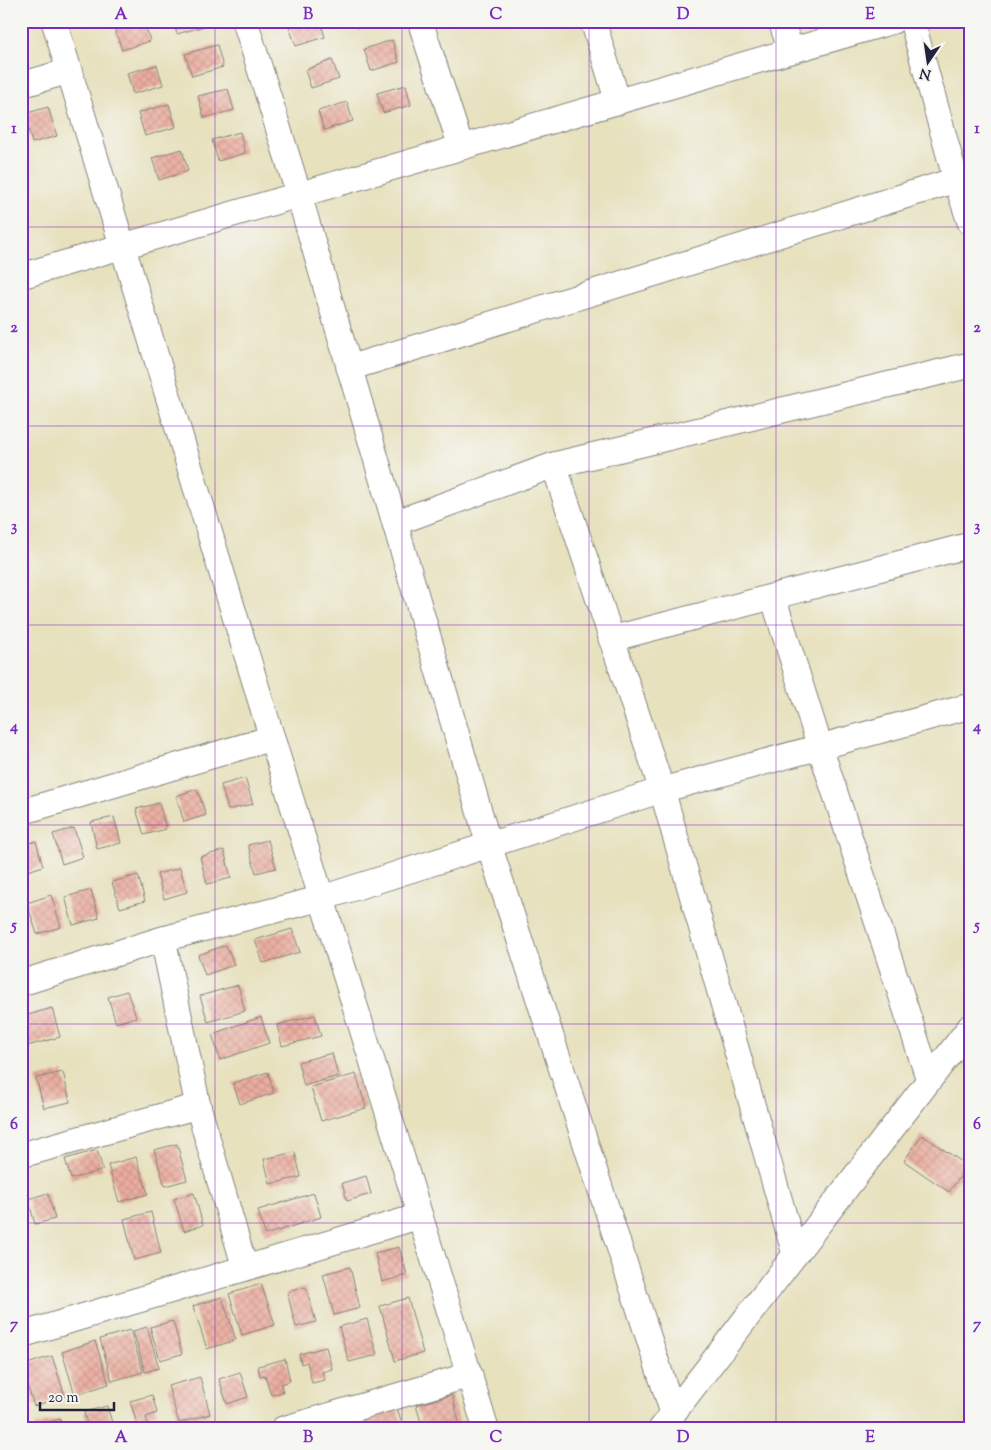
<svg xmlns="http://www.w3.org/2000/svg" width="991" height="1450" font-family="'Sorts Mill Goudy',serif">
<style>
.building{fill:url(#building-cross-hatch)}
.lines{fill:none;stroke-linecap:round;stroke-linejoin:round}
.minor-casing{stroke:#84827c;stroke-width:27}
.minor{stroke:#fff;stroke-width:25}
.rail-casing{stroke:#22223b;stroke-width:5.5}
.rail{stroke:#f6f6f2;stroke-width:4;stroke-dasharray:11;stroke-linecap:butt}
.grid{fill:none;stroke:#7b2cbf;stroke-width:1;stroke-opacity:0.55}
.neatline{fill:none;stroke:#7b2cbf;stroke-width:2}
.grid-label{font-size:16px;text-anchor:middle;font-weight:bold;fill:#7b2cbf}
</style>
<defs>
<pattern id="building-cross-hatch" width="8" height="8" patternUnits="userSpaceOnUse" patternTransform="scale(1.25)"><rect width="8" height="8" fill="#ebad9f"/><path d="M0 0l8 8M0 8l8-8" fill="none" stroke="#c9958a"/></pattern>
</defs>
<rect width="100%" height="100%" fill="#f6f6f2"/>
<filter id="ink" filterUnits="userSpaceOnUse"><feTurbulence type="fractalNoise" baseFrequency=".02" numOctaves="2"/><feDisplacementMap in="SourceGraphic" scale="10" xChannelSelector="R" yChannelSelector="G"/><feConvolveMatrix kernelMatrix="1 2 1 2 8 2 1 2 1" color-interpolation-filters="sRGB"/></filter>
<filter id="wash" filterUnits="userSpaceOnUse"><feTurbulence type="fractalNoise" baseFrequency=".0096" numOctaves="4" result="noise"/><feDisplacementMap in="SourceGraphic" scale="20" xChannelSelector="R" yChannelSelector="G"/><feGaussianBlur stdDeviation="1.12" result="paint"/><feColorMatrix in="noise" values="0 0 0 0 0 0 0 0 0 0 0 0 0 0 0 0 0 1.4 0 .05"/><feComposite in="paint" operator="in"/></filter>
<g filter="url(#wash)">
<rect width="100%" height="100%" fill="#e7e1be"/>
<g id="blocks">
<g class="building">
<polygon points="141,21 144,21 150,41 122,50 115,30"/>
<polygon points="173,21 207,21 208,25 177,34"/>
<polygon points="306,21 320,21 325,37 296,46 289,27"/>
<polygon points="354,21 376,21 376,22 357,28"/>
<polygon points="651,21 678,21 678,22 653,28"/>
<polygon points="392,40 399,62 371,71 364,49"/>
<polygon points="217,45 223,67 192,76 185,54"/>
<polygon points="332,60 339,79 311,88 305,70"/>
<polygon points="157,65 163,85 133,94 127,73"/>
<polygon points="406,85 411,105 383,113 377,93"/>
<polygon points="228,89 234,110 204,118 198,96"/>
<polygon points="347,102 353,121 324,130 318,111"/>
<polygon points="169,104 176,127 145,136 138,113"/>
<polygon points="48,107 57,136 32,143 24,114"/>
<polygon points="240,132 245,153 218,161 212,140"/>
<polygon points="182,149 188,171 159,180 152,158"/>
<polygon points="21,186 30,214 21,217"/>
<polygon points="245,778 253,804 228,810 221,785"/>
<polygon points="197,789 206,815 184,822 176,796"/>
<polygon points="159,803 166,829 144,835 136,809"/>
<polygon points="114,817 121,843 97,849 91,822"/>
<polygon points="74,828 83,857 62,864 53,834"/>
<polygon points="268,840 276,868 256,873 248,845"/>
<polygon points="36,841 43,866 22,873 21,846"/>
<polygon points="224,850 231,878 207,884 200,857"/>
<polygon points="180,868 187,892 164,899 157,874"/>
<polygon points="138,875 145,901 120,908 112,882"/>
<polygon points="91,890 99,918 73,925 65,897"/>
<polygon points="51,895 61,927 37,934 27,903"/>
<polygon points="292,929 300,952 263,963 255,940"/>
<polygon points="226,945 234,965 205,975 198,955"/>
<polygon points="238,985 245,1011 208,1022 200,996"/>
<polygon points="127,991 136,1017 116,1023 108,997"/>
<polygon points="52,1008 60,1037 27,1046 21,1025 21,1017"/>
<polygon points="315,1015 321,1036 282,1046 277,1025"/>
<polygon points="261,1017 269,1043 220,1060 212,1034"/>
<polygon points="332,1053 338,1076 304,1086 298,1062"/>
<polygon points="63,1072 70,1102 44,1108 36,1078"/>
<polygon points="268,1072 274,1093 240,1104 233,1083"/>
<polygon points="356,1074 366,1108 321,1121 311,1087"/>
<polygon points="922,1135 968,1166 949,1192 904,1161"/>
<polygon points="177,1144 187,1180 165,1186 154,1150"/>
<polygon points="97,1150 103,1170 71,1179 65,1159"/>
<polygon points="295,1152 301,1177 270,1184 264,1159"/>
<polygon points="136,1157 148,1194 119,1202 108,1165"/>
<polygon points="366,1176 371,1194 347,1201 342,1183"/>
<polygon points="48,1193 55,1219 35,1224 28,1199"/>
<polygon points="194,1193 203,1225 184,1231 174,1199"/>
<polygon points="314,1193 321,1217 265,1235 258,1210"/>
<polygon points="151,1212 161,1253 134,1260 124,1219"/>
<polygon points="399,1247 407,1275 382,1282 375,1253"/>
<polygon points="350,1267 360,1308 334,1315 323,1274"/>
<polygon points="261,1284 275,1325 242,1335 229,1294"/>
<polygon points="306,1287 316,1322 296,1327 287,1292"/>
<polygon points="222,1297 236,1340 207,1349 193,1306"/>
<polygon points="408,1298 423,1353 395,1361 380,1306"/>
<polygon points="367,1319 377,1355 349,1362 339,1327"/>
<polygon points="173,1321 182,1354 160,1360 150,1327"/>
<polygon points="147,1327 159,1368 145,1372 133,1331"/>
<polygon points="130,1330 143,1372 112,1381 100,1339"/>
<polygon points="95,1341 109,1384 75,1395 62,1352"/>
<polygon points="326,1347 332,1369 322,1372 325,1380 312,1383 307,1362 301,1364 299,1354"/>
<polygon points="52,1356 65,1396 34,1406 21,1366"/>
<polygon points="285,1359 290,1381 281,1384 283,1392 271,1395 265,1375 260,1376 258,1366"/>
<polygon points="240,1372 248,1397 227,1404 219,1379"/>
<polygon points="200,1377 210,1414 179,1423 168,1386"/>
<polygon points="152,1395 157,1413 146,1417 148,1425 138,1427 130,1401"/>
<polygon points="452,1395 461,1429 423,1429 416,1405"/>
<polygon points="107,1406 114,1429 88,1429 84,1412"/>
<polygon points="397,1408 404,1429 367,1429 364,1419"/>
<polygon points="60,1419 63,1429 35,1429 35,1425"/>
</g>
</g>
</g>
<g filter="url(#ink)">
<use href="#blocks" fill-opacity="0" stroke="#84827c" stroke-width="1"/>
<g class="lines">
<defs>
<g id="minor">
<polyline points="54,21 272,738 486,1429"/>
<polyline points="245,21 299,195 489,845 673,1413"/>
<polyline points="420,21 461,147"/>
<polyline points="593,21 618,102"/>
<polyline points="781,21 791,51"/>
<polyline points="912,21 956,180 970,222"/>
<polyline points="21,85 69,71"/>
<polyline points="21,276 893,21"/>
<polyline points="349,368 956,180"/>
<polyline points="554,465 662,790 795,1254"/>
<polyline points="395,523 554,465 970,365"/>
<polyline points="773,597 820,747 929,1080"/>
<polyline points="611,639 970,545"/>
<polyline points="21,812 272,738"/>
<polyline points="163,939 198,1106 245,1268"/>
<polyline points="21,983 163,939 322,898 662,790 970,706"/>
<polyline points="21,1155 198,1106"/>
<polyline points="21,1335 420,1216"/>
<polyline points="283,1429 470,1375"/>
<polyline points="661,1429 970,1027"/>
</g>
</defs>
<use href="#minor" class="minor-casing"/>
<use href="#minor" class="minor"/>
<defs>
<polyline id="rail" points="963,1429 970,1419"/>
</defs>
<use href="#rail" class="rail-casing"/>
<use href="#rail" class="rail"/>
</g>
</g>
<path class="grid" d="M 215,21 L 215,1429M 402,21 L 402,1429M 589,21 L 589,1429M 776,21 L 776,1429M 21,227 L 970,227M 21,426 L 970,426M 21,625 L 970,625M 21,825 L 970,825M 21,1024 L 970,1024M 21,1223 L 970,1223"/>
<rect width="991" height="1450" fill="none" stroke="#f6f6f2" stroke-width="55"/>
<g transform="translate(928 62) rotate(193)" stroke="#f6f6f2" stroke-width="4" paint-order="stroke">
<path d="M0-4L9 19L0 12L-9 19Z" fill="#22223b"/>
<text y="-8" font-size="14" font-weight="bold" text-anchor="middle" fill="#22223b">N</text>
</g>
<path d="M40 1402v8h74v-8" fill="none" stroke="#22223b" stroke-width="2.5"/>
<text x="48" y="1402" font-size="15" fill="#22223b" stroke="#f6f6f2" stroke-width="4" paint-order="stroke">20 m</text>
<rect x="28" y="28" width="936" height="1394" class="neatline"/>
<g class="grid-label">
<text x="121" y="19">A</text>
<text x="308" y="19">B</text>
<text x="496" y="19">C</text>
<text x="683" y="19">D</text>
<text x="870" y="19">E</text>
<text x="14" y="133">1</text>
<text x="977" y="133">1</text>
<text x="14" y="332">2</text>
<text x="977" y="332">2</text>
<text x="14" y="531">3</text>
<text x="977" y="531">3</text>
<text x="14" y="731">4</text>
<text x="977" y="731">4</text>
<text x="14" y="930">5</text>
<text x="977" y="930">5</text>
<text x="14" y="1129">6</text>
<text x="977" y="1129">6</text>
<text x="14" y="1329">7</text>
<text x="977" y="1329">7</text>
<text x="121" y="1442">A</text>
<text x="308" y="1442">B</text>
<text x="496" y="1442">C</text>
<text x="683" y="1442">D</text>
<text x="870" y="1442">E</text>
</g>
</svg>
